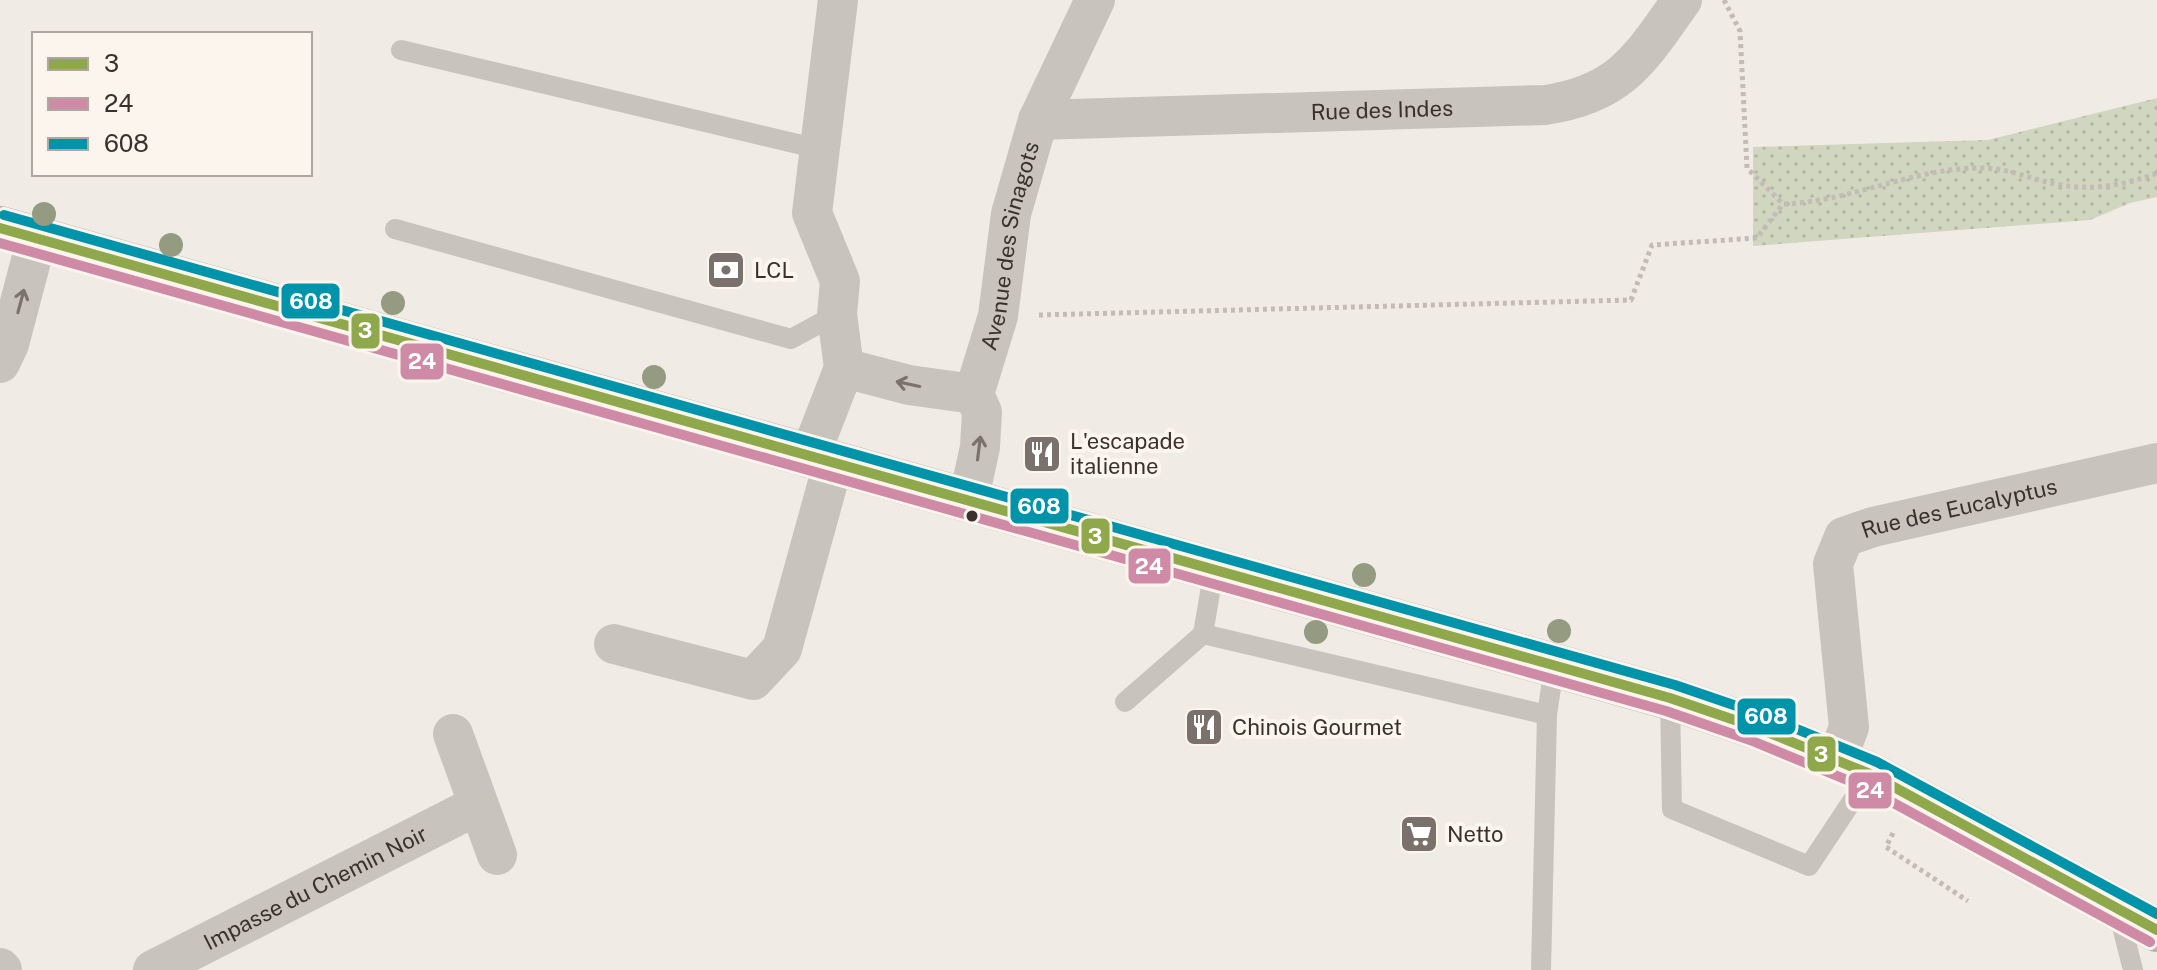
<svg xmlns="http://www.w3.org/2000/svg" width="2157" height="970" font-family="'Public Sans',sans-serif">
<style>
.grass{fill:url(#grass-dots)}
.lines{fill:none;stroke-linecap:round;stroke-linejoin:round}
.path{stroke:#c2bbb6;stroke-width:5;stroke-dasharray:4 4;stroke-linecap:butt}
.service{stroke:#c9c3be;stroke-width:20}
.minor{stroke:#c9c3be;stroke-width:40}
.secondary{stroke:#bab3ae;stroke-width:44}
.bus-1-casing{stroke:#fbf5ee;stroke-width:16}
.bus-2-casing{stroke:#fbf5ee;stroke-width:16}
.bus-3-casing{stroke:#fbf5ee;stroke-width:16}
.bus-1{stroke:#8ea84b;stroke-width:10}
.bus-2{stroke:#cf8aa6;stroke-width:10}
.bus-3{stroke:#0094ab;stroke-width:10}
.tree{fill:#959b80}
.oneway{stroke:#7b726d}
.bus-dot{fill:#3b302b;stroke:#fbf5ee;stroke-width:3}
.labels{text-anchor:middle;dominant-baseline:central;stroke-width:8;stroke-linejoin:round;paint-order:stroke}
.street-label{font-size:22px;fill:#3b302b;stroke:#fbf5ee}
.poi-label{font-size:22px;fill:#3b302b;stroke:#fbf5ee;text-anchor:start}
.line-badge{stroke:#fbf5ee;stroke-width:3}
.badge-label{font-size:22px;text-anchor:middle;font-weight:bold;fill:#fff}
</style>
<defs>
<pattern id="grass-dots" width="8" height="8" patternUnits="userSpaceOnUse" patternTransform="scale(2)"><rect width="8" height="8" fill="#d1d6bf"/><path d="M2 2h.1M6 6h.1" fill="none" stroke="#b4b8a4" stroke-width="1.8" stroke-linecap="round"/></pattern>
</defs>
<rect width="100%" height="100%" fill="#f0ebe5"/>
<polygon class="grass" points="2157,98 2157,197 2130,203 2090,220 1753,246 1753,147 1988,140"/>
<g class="lines">
<g class="path">
<path d="M 1724,0 L 1740,31 L 1747,168 L 1783,204 C 1850,202 1915,167 1983,168 C 2007,168 2031,179 2055,184 C 2091,191 2123,186 2157,173"/>
<polyline points="1039,315 1631,300 1652,245 1757,238 1783,204"/>
<polyline points="1893,833 1886,847 1968,901"/>
</g>
<g class="service">
<polyline points="401,50 819,149"/>
<polyline points="395,229 791,339 837,314"/>
<polyline points="1214,569 1203,634 1547,715"/>
<polyline points="1670,698 1672,809 1809,866 1870,774"/>
<polyline points="1125,702 1203,634"/>
<polyline points="2118,911 2133,970"/>
<polyline points="1541,970 1547,715 1554,667"/>
</g>
<g class="minor">
<path id="s1" d="M 1038,120 L 1545,105 C 1621,94 1640,59 1682,0"/>
<polyline points="0,363 9,344 37,238"/>
<polyline points="844,368 909,385 974,394"/>
<polyline points="809,458 844,368 837,314 840,281 812,213 838,0"/>
<path id="s2" d="M 968,502 L 980,447 L 982,412 L 974,394 L 998,316 L 1011,214 L 1038,120 L 1095,0"/>
<polyline points="614,644 753,680 782,649 833,464"/>
<polyline points="453,734 497,855"/>
<path id="s3" d="M 1837,759 L 1849,727 L 1833,564 L 1844,537 L 1873,527 L 2157,463"/>
<polyline points="0,968 2,970"/>
<path id="s4" d="M 153,970 L 478,805"/>
</g>
<polyline class="secondary" points="0,228 1670,698 1755,727 1870,774 2157,930"/>
<defs>
<polyline id="bus-1" points="0,228 1670,698 1755,727 1870,774 2157,930"/>
<polyline id="bus-2" points="0,243 1666,711 1750,740 1864,787 2150,942"/>
<polyline id="bus-3" points="4,215 1675,685 1760,714 1877,762 2157,914"/>
</defs>
<use href="#bus-1" class="bus-1-casing"/>
<use href="#bus-2" class="bus-2-casing"/>
<use href="#bus-3" class="bus-3-casing"/>
<use href="#bus-1" class="bus-1"/>
<use href="#bus-2" class="bus-2"/>
<use href="#bus-3" class="bus-3"/>
</g>
<g class="tree">
<circle cx="44" cy="214" r="12"/>
<circle cx="171" cy="245" r="12"/>
<circle cx="393" cy="303" r="12"/>
<circle cx="654" cy="377" r="12"/>
<circle cx="1364" cy="575" r="12"/>
<circle cx="1559" cy="631" r="12"/>
<circle cx="1316" cy="632" r="12"/>
</g>
<defs><path id="oneway-shaft" d="M-6 0H5M1.5-3L5.5 0L1.5 3" fill="none" stroke-width="1.6" stroke-linecap="round" stroke-linejoin="round" transform="scale(2)"/></defs>
<g class="oneway">
<use href="#oneway-shaft" transform="translate(21 301) rotate(-75)"/>
<use href="#oneway-shaft" transform="translate(908 384) rotate(-168)"/>
<use href="#oneway-shaft" transform="translate(979 448) rotate(-83)"/>
</g>
<defs>
<symbol id="bank-square" viewBox="-11 -11 22 22"><rect x="-9" y="-9" width="18" height="18" rx="4" fill="#7a716c" stroke="#fbf5ee"/><path d="M-6-4H6V4H-6ZM0-2.3a2.3 2.3 0 1 0 0 4.6a2.3 2.3 0 1 0 0-4.6Z" fill="#fff"/></symbol>
<symbol id="restaurant-square" viewBox="-11 -11 22 22"><rect x="-9" y="-9" width="18" height="18" rx="4" fill="#7a716c" stroke="#fbf5ee"/><path d="M-5-6h1v4h1v-4h1v4h1v-4h1v5L-1.5 .5V6h-2V.5L-5-1ZM5-6V6H3V1.5H1.5Q1.5-4 5-6Z" fill="#fff"/></symbol>
<symbol id="supermarket-square" viewBox="-11 -11 22 22"><rect x="-9" y="-9" width="18" height="18" rx="4" fill="#7a716c" stroke="#fbf5ee"/><path d="M-6-5.5h2.5l.6 2H6L4.5 2H-2.5L-4.4-4H-6ZM-1.5 3.2a1.3 1.3 0 1 0 .1 0ZM3 3.2a1.3 1.3 0 1 0 .1 0Z" fill="#fff"/></symbol>
</defs>
<g fill-rule="evenodd">
<use href="#bank-square" x="704" y="248" width="44" height="44"/>
<use href="#restaurant-square" x="1020" y="432" width="44" height="44"/>
<use href="#restaurant-square" x="1182" y="705" width="44" height="44"/>
<use href="#supermarket-square" x="1397" y="812" width="44" height="44"/>
</g>
<circle class="bus-dot" cx="972" cy="516" r="7"/>
<g class="labels">
<g class="street-label">
<text stroke="none"><textPath href="#s1" startOffset="344">Rue des Indes</textPath></text>
<text stroke="none"><textPath href="#s2" startOffset="264">Avenue des Sinagots</textPath></text>
<text stroke="none"><textPath href="#s3" startOffset="346">Rue des Eucalyptus</textPath></text>
<text stroke="none"><textPath href="#s4" startOffset="182">Impasse du Chemin Noir</textPath></text>
</g>
<g class="poi-label">
<text x="754" y="270">LCL</text>
<text x="1070" y="441">L'escapade<tspan x="1070" dy="25">italienne</tspan></text>
<text x="1232" y="727">Chinois Gourmet</text>
<text x="1447" y="834">Netto</text>
</g>
</g>
<g class="line-badge">
<rect x="280" y="282" width="61" height="38" rx="8" fill="#0094ab"/>
<rect x="350" y="312" width="31" height="38" rx="8" fill="#8ea84b"/>
<rect x="399" y="342" width="46" height="39" rx="8" fill="#cf8aa6"/>
<rect x="1009" y="487" width="61" height="38" rx="8" fill="#0094ab"/>
<rect x="1080" y="517" width="31" height="38" rx="8" fill="#8ea84b"/>
<rect x="1127" y="547" width="45" height="38" rx="8" fill="#cf8aa6"/>
<rect x="1736" y="697" width="61" height="39" rx="8" fill="#0094ab"/>
<rect x="1806" y="735" width="31" height="38" rx="8" fill="#8ea84b"/>
<rect x="1847" y="771" width="46" height="39" rx="8" fill="#cf8aa6"/>
</g>
<g class="badge-label">
<text x="311" y="309">608</text>
<text x="365" y="338">3</text>
<text x="422" y="369">24</text>
<text x="1039" y="514">608</text>
<text x="1095" y="544">3</text>
<text x="1149" y="574">24</text>
<text x="1766" y="724">608</text>
<text x="1821" y="762">3</text>
<text x="1870" y="798">24</text>
</g>
<rect x="32" y="32" width="280" height="144" fill="#fbf5ee" stroke="#aea6a0" stroke-width="2"/>
<rect x="48" y="58" width="40" height="12" fill="#8ea84b" stroke="#aea6a0" stroke-width="2"/>
<text x="104" y="72" font-size="24" fill="#3b302b">3</text>
<rect x="48" y="98" width="40" height="12" fill="#cf8aa6" stroke="#aea6a0" stroke-width="2"/>
<text x="104" y="112" font-size="24" fill="#3b302b">24</text>
<rect x="48" y="138" width="40" height="12" fill="#0094ab" stroke="#aea6a0" stroke-width="2"/>
<text x="104" y="152" font-size="24" fill="#3b302b">608</text>
</svg>
